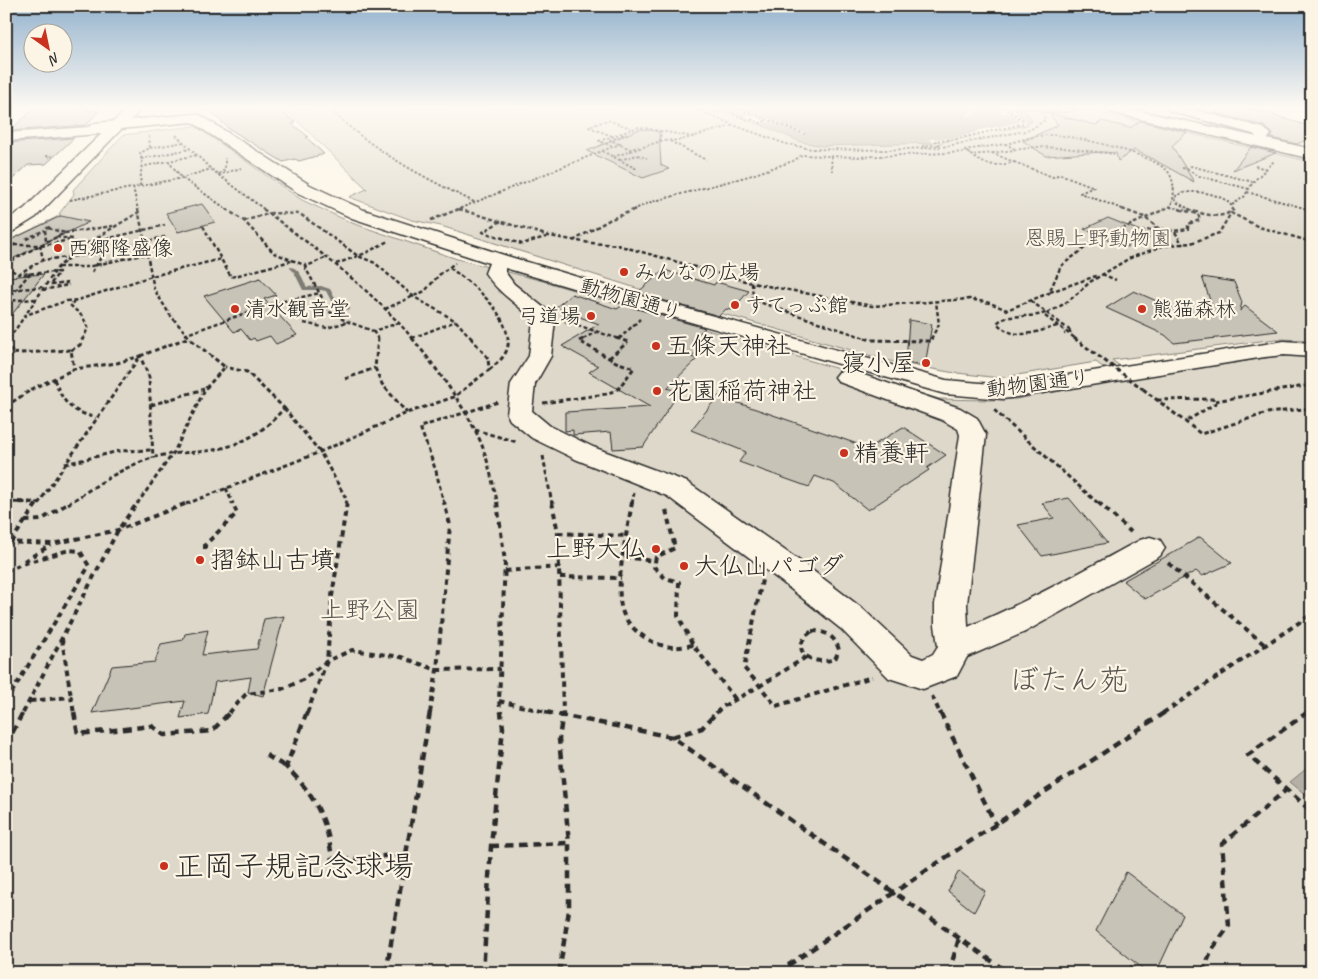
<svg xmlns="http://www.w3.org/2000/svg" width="1318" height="979" font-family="Caveat,'Klee One',sans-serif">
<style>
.green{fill:#ded8ca;stroke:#84827a}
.water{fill:#b4b0a5;stroke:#7d7b74}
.pier{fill:#fcf5e5}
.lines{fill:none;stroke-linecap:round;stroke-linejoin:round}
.stream{fill:#7d7b74;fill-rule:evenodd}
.building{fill:#c8c3b7;stroke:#2b2b2b}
.minor-casing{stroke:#2b2b2b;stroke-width:3}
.major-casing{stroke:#2b2b2b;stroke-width:3}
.path-far4{stroke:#2b2b2b;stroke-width:2;stroke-dasharray:2.5 2;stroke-linecap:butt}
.path-far3{stroke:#2b2b2b;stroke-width:2.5;stroke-dasharray:4 2.5;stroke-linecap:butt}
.path-far2{stroke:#2b2b2b;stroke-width:3;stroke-dasharray:4.5 3;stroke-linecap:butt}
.path-far1{stroke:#2b2b2b;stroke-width:4;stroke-dasharray:5.5 4.5;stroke-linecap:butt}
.path{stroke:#2b2b2b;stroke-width:4.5;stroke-dasharray:8 5.5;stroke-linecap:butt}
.minor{fill:#fcf5e5;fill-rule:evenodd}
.major{fill:#fcf5e5;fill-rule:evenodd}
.path-bridge-far1{stroke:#2b2b2b;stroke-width:2.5;stroke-dasharray:4 2.5;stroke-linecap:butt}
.path-bridge{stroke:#2b2b2b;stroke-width:3;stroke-dasharray:4.5 3;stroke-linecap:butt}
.poi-dot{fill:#c8321e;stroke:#fcf5e5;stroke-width:2}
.labels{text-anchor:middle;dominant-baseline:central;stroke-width:4.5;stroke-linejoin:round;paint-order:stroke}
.far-park-label{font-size:21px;fill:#585653;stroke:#fcf5e5}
.far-poi-label{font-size:21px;fill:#2b2b2b;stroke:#fcf5e5;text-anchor:start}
.far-street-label{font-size:21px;fill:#2b2b2b;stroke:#fcf5e5}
.poi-label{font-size:25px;fill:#2b2b2b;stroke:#fcf5e5;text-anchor:start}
.park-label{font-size:25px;fill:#585653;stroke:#fcf5e5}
.near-park-label{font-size:30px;fill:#585653;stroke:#fcf5e5}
.near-poi-label{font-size:30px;fill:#2b2b2b;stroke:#fcf5e5;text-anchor:start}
</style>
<rect width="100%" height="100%" fill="#fcf5e5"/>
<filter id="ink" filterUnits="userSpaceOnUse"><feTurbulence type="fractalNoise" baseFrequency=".02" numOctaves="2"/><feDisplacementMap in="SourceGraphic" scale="10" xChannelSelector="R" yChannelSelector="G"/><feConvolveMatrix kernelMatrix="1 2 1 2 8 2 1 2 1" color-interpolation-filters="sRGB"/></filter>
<g filter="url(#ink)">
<polygon class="green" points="284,108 1080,108 1312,162 1312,340 1276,339 1112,360 1136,378 1278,356 1312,356 1312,973 6,973 6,242 61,215 59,214 74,194 73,190 123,135 195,126 302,200 352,223 457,259 543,281 939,399 989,400 1016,399 1120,380 1096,362 999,378 949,372 890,361 677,301 441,226 412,220 349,197 367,189"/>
<g class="water">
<polygon points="704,108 974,108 962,116 969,118 984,108 1014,108 1028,113 1032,121 1027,125 938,143 822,146 801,142 733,113 717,113"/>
<polygon points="1312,764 1312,800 1290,782"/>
</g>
<g class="pier">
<polygon points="734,108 738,108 806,133 804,134 776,124 765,122 760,124 743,117 749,115"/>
<polygon points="998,108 1014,108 1024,111 1014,113 1026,120 1025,124 997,131 998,132 939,142 940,143 935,144 929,139 956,138 978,132 976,131 1018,123 1019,119 1009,113 1002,113"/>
</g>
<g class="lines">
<path class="stream" d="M 290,267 C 300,268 303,280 307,287 L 321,286 L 330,289 L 339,306 L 350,308 L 350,310 L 335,308 L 326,291 L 321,290 L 303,290 L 294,272 L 290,268 Z"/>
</g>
<g class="building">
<polygon points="35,108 90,108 87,111 99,111 86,125 9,131"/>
<polygon points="207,108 277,108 296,123 292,124 309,137 306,137 324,154 299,161 295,159 283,162 228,128"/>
<polygon points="1216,108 1246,108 1274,114 1273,115 1312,127 1312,138 1297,144 1271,138 1273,134 1264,126 1212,112"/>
<polygon points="1049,113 1096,125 1102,121 1130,128 1140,121 1187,132 1172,146 1194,182 1151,158 1134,150 1118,161 1116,153 1103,152 1046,156 1023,141 1058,125"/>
<polygon points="640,129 650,130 659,132 661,165 669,169 643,178 587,151"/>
<polygon points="74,138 46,164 28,165 6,185 6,143"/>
<polygon points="1251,147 1276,153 1233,170"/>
<polygon points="202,204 215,222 178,232 166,213"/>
<polygon points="61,216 89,222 6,262 6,242"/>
<polygon points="1108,218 1150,235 1126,247 1084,229"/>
<polygon points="664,270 714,285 716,282 749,291 732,310 726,309 719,316 637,293"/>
<polygon points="44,274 6,322 6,277"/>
<polygon points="1202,277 1234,282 1242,302 1240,311 1245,306 1278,331 1174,343 1165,335 1106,308 1134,291 1177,310 1212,306"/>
<polygon points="260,278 276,295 264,299 297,335 276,344 270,336 256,341 254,338 250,340 241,329 234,332 204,296"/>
<polygon points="572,294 617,309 623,305 705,328 692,340 704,345 691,357 697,359 667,388 680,391 643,447 613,449 611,432 573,435 573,430 565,431 565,412 650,407 589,372 598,366 562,346 599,324 555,308"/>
<polygon points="909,320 932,324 925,366 906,363"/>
<polygon points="718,396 869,448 903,427 946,455 927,468 929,470 868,510 834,483 815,476 809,487 739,462 746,452 691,430"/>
<polygon points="1069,498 1107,543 1042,556 1018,525 1054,518 1042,503"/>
<polygon points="1200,537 1232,563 1202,576 1196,571 1145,599 1123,581"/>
<polygon points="284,616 263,696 248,692 251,677 215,682 208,714 180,718 185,701 92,713 112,666 155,662 161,644 183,640 185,634 208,630 202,655 257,649 264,619"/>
<polygon points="959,871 985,891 974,912 948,891"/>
<polygon points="1126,872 1183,915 1156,973 1148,973 1096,931"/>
</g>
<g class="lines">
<defs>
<g id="minor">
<polygon points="1168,108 1189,108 1263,128 1271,134 1264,145 1254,145 1252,142 1256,136 1253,134 1170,111"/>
<path d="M 195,114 L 200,115 L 310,185 L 364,210 L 507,256 L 648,298 L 946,380 L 1003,385 L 1284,341 L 1312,343 L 1312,357 L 1284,355 L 1265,357 L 1003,399 L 945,394 L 634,306 L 505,268 L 505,272 L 514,284 L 548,311 L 555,320 L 551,356 L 535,384 L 532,411 L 550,426 L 593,447 L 687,482 L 804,564 L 863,609 L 912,655 L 923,659 L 933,654 L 938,646 L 935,625 L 935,604 L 960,435 L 958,429 L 942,420 L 839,382 L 835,377 L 839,372 L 847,370 L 855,372 L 960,408 L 977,418 L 986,435 L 967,604 L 968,627 C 1027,602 1083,571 1140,540 L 1150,537 L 1160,540 L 1165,548 L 1160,556 L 1025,632 L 967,657 L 957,676 L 923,689 L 889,678 L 841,629 L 782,582 L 667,496 L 575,459 L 532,438 L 510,420 L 507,414 L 511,384 L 529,356 L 533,320 C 516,302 500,295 485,273 L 489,263 L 352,218 L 298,193 L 192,122 L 120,129 L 118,132 L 113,133 L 6,141 L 6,133 L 88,127 L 95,123 Z"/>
</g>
<g id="major">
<polygon points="128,108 142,108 36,217 12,232 6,233 6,220 24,209"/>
<polygon points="1103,108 1127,108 1312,149 1312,159 1110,112"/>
</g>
</defs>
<use href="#minor" class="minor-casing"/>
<use href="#major" class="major-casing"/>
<g class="path-far4">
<path d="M 329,108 C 371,150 421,176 474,202"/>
<polyline points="694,108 733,125 786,144 812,149 889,150 942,147 1030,130 1045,120 1043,112 1068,112 1086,108"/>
<polyline points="736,108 805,134"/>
<polyline points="1034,108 1043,112"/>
<polyline points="733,114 751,121"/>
<polyline points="751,119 760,123 767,120"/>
<polyline points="660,131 694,137"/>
<polyline points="176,135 211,169 265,210"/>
<polyline points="621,135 627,134 610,140 630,149 639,147"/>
<polyline points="612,136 589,127 607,120 631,128"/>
<polyline points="670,141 706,160"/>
<polyline points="612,146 599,141 639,127 660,131 661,141"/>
<polyline points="150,148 184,142"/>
<polyline points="923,149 921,146 940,145 935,141 957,139 1022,124 1023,120 1007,110 1029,108"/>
<path d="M 1015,149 L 1006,144 C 1022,140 1038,134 1055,135 C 1078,137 1156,154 1169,173 C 1175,183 1175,196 1171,206 L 1163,210"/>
<polyline points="964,150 971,155"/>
<polyline points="964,150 1006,144"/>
<polyline points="602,151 637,169"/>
<path d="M 992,153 L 1014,162 C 997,167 985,166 971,155 Z"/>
<polyline points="992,153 1036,147 1064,148 1114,154"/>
<polyline points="46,156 52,156 49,158"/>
<polyline points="831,156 832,171"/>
<polyline points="613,157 661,141 681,140 734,125"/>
<polyline points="141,159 190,149"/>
<polyline points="620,160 637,155 647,158"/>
<polyline points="168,161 182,178 228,210"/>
<polyline points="1014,162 1053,177 1060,174 1094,187 1080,193 1125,210"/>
<polyline points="1255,166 1267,169"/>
<polyline points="141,167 197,155"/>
<polyline points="1182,168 1187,169 1191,166 1253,182"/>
<polyline points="1187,169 1199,176 1249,189"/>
<polyline points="219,174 225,169 225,158"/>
<polyline points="218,175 241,168"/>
<polyline points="140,186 142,161 140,153 150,148 149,136"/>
<polyline points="133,187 138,210"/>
<polyline points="1247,192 1311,210"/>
<polyline points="70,200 182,178 211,169"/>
<polyline points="1232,205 1244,197 1253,182 1274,161"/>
<polyline points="1170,207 1185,210"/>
<polyline points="459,209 462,210"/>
<polyline points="456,210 622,143"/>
<polyline points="633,210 651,202 749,176 793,161 802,155 857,157 968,152"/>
<path d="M 1191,210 L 1176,202 L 1175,197 C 1186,186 1231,194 1233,210"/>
</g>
<g class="path-far3">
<polyline points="138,209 154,289 170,315 191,339"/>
<polyline points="226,209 244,221 274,253 307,266"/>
<path d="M 263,209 C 316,249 370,288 413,339"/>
<polyline points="459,209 549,236 590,243 617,245 752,283 872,306 969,299 990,303 1007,310 1049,293 1061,266 1090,244 1165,209"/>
<polyline points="1122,209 1144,217 1158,228 1174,231 1188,229 1188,224 1200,220 1198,214 1178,209"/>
<path d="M 1188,209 C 1202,214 1222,221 1234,209"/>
<polyline points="1307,209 1312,210"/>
<polyline points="431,220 459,209"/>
<polyline points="244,221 271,213 300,214 358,256 375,263 414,297 456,321 472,339"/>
<polyline points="501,221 483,232 522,244 549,236"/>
<polyline points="203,226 221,259"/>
<polyline points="50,227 45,229 46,242 65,233 113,226"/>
<polyline points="48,228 65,233"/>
<polyline points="1141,232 1158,228"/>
<polyline points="1175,232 1183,245"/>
<polyline points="56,237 73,239 74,244 87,243"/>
<polyline points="1146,237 1161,245"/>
<polyline points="26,239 45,230"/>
<polyline points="573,241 609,220 636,209"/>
<polyline points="93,242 165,225"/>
<polyline points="14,245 40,245 43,260"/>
<polyline points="41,246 69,240"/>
<polyline points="6,249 15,244"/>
<polyline points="325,258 307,266 306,269 330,312 346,321 373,331 399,323"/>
<polyline points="6,264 46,242"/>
<polyline points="336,264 366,253 388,241"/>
<polyline points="6,267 18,274 59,272 50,285 68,283"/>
<polyline points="58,267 87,267 146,254"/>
<path d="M 450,268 C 473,285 504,308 508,339"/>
<polyline points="92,272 103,254"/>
<polyline points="18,274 43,260 103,253 164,237 167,244 145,249"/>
<polyline points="1102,274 1116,280"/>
<polyline points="1090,282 1128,259 1162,246 1191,243 1219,233 1231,213 1259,227 1312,242"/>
<polyline points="752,283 753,300 868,339"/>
<polyline points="6,290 44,287"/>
<polyline points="43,290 69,285"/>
<polyline points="1050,292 1096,276"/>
<polyline points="6,301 35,299"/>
<polyline points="7,301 30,273"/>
<polyline points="75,301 70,305 83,317 88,328 83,339"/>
<polyline points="1031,301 1072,332 1064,334"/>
<polyline points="385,309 425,291 439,275 455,263"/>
<polyline points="23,316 66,301 78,300 152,276 221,259 231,277 291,261"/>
<polyline points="565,321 619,339"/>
<polyline points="304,323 327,328 347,322"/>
<polyline points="373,331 378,339"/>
<polyline points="184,335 271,304 320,293"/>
<polyline points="412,338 456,321"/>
<polyline points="9,339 58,267 88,243 139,212"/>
<polyline points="184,339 187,338"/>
<polyline points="583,339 596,332"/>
<polyline points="619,339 640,319"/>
<polyline points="931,339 939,324 936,302"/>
</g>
<g class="path-far2">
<polyline points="378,338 375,368 382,384 407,413"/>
<path d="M 412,338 C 435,366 473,417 484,451 C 490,468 493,486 498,504"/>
<polyline points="616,338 628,342"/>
<polyline points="865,338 871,340 930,341 932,338"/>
<polyline points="579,341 585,338"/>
<polyline points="71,350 80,345 83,338"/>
<polyline points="6,354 71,350 74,369"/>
<polyline points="609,358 628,342"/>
<polyline points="6,366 12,353 8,341 10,338"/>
<path d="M 489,370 C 500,361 510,353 508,338"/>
<path d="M 54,379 C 64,404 69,410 96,418"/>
<polyline points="345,379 375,368"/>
<polyline points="1143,389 1201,434 1267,413 1312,408"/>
<polyline points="1157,400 1213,399 1216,403 1185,422"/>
<polyline points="1215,401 1312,385"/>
<polyline points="543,403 606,394 618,389 634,368 616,362 579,341"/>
<polyline points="151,405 204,389"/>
<polyline points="6,406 34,388 74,369 117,363 140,356 149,377 153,458"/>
<polyline points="284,408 320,452 347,500 346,504"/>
<polyline points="994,410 1099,504"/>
<polyline points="475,430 517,442"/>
<polyline points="543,456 552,504"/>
<polyline points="65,464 119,451 153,450"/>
<polyline points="226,488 233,504"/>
<polyline points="6,502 38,503"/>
<polyline points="38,504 140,356 187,338"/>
<path d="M 68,504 C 94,487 122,467 152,458 C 167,453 183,453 198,452 C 234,449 261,436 284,408 L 247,372 L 225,367"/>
<polyline points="137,504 174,452 205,389 225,367 189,338"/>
<polyline points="186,504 320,452 407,413 454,397 489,370 488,358 471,338"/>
<polyline points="444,504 436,471 420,427 498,402"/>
<polyline points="632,504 634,493"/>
</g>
<g class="path-far1">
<polyline points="18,502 38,503"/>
<polyline points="497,502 505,562 499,701 501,713"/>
<polyline points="552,502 558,533 563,713"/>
<path d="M 632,502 C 628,530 613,587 623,613 C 627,623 636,632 646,638 C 662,648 675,649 693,645"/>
<polyline points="1098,502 1131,532"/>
<polyline points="666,510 675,548 656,557 654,567 665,578 679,582 678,616 693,645 736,700"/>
<polyline points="25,521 41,520 70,502"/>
<polyline points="558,533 627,536"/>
<polyline points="6,542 52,544 118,530 190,502"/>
<polyline points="11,542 38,502"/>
<polyline points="205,549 205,545 237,513 232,502"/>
<polyline points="624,557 654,561"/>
<polyline points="24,561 51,545"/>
<polyline points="1168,563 1265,645"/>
<polyline points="6,571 19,565"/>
<polyline points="505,571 560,567"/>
<polyline points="560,577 621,578"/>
<path d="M 812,631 C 826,631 835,636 839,650 L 835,659 C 812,667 786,650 812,631 Z"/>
<polyline points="62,639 71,697"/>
<polyline points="806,657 760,686 776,706 872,677"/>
<polyline points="932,696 940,713"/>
<polyline points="30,701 71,697 74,713"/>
<polyline points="499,701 550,713"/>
<polyline points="6,702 89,566 80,551 69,550 19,565"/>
<polyline points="23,713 118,530 138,502"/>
<polyline points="229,713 246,694 282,689 301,681 327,661 352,650 401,657 437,670 500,669"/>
<polyline points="307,713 327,661 332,596 347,502"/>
<polyline points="430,713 437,670 450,525 444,502"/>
<polyline points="716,713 722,707 760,686 744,668 762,580"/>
<polyline points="1163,713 1312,614"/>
<polyline points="1306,713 1312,709"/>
</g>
<g class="path">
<polyline points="74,712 78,734 152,726 164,735 212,731 230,712"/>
<path d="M 307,712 L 286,767 C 314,793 329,823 332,861 L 406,854"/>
<polyline points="545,712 672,737 1009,973"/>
<polyline points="940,712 996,825"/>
<polyline points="1308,712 1248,755 1312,812"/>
<polyline points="672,737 702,728 717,712"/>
<polyline points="6,745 23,712"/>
<polyline points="266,755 286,767"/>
<polyline points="491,846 569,843"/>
<polyline points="386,973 430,712"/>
<polyline points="483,973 491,846 503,728 501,712"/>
<polyline points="559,973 569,910 569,843 559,739 563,712"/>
<polyline points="777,973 933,866 1165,712"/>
<polyline points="949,973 959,938"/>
<polyline points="1129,973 1135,962"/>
<polyline points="1202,973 1213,948 1229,926 1222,844 1286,790"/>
</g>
<use href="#minor" class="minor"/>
<use href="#major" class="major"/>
<g class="path-bridge-far1">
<polyline points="1045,316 1076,339"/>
<path d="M 1057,326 C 1036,332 1014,342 997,323 C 1007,313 1029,318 1042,314 C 1061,309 1076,295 1090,282"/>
</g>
<polyline class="path-bridge" points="1074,338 1143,389"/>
</g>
</g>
<linearGradient id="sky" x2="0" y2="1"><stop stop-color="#93b2cd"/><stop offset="0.44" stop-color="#fefaf3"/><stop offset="1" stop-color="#fefaf3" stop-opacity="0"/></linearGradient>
<rect width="1318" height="245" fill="url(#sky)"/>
<g class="poi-dot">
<circle cx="58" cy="248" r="5"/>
<circle cx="624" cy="272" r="5"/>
<circle cx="735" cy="305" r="5"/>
<circle cx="235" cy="309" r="5"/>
<circle cx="1142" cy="309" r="5"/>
<circle cx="591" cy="316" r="5"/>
<circle cx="656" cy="346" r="5"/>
<circle cx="926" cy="363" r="5"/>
<circle cx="657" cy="391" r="5"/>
<circle cx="844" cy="453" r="5"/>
<circle cx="656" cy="549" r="5"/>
<circle cx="200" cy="560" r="5"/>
<circle cx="684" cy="566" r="5"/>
<circle cx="164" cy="866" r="5"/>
</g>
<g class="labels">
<g class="far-park-label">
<text x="1098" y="238">恩賜上野動物園</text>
</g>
<g class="far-poi-label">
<text x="68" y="248">西郷隆盛像</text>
<text x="634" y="272">みんなの広場</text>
<text x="745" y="305">すてっぷ館</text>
<text x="245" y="309">清水観音堂</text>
<text x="1152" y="309">熊猫森林</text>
<text x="581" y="316" text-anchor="end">弓道場</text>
</g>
<g class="far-street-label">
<text transform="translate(631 299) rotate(16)">動物園通り</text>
<text transform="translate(1038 383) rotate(-7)">動物園通り</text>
</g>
<g class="poi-label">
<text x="666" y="346">五條天神社</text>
<text x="916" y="363" text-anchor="end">寝小屋</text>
<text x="667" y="391">花園稲荷神社</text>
<text x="854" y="453">精養軒</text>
<text x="646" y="549" text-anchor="end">上野大仏</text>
<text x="210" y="560">摺鉢山古墳</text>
<text x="694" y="566">大仏山パゴダ</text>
</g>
<g class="park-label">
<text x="370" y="610">上野公園</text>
</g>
<g class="near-park-label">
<text x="1069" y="680">ぼたん苑</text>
</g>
<g class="near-poi-label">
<text x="174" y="866">正岡子規記念球場</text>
</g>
</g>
<rect width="1318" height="979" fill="none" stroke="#fcf5e5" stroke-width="25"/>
<rect x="12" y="12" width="1293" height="954" fill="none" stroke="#2b2b2b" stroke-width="2" filter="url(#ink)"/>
<g transform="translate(48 48) rotate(147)"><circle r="24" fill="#fcf5e5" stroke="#a8a49b"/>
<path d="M0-4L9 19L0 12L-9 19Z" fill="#c8321e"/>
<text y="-8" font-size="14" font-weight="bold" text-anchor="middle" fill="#2b2b2b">N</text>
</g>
</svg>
